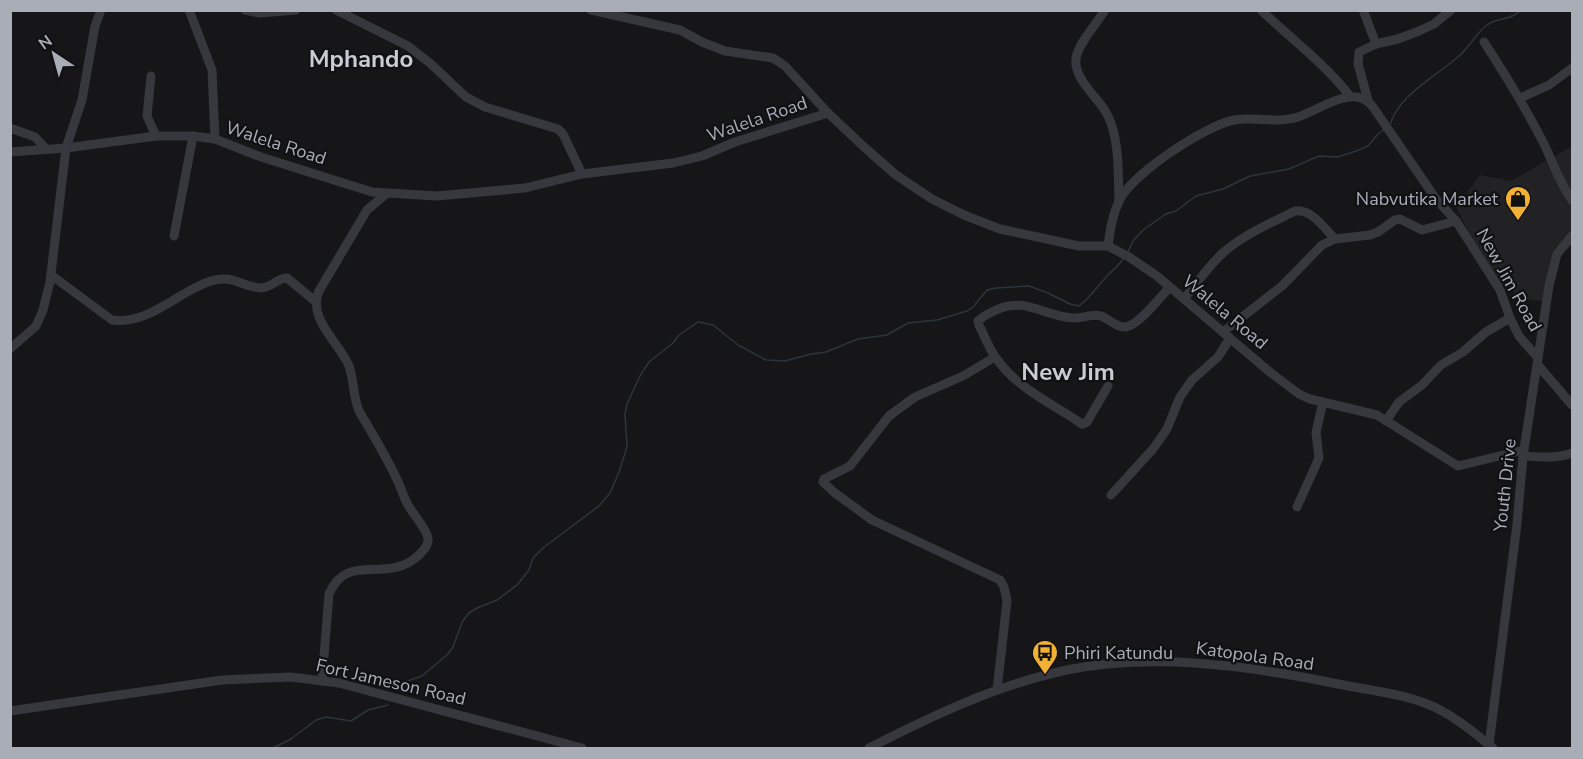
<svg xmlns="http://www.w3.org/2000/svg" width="1583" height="759" font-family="'Nunito Sans',sans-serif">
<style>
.built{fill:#222225}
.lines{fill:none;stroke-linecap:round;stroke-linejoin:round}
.stream{stroke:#2c353c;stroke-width:1.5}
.minor{stroke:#37383d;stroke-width:9}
.labels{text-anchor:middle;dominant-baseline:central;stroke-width:4.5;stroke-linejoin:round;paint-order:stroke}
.street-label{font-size:18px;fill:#a8adb8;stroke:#111113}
.poi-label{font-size:18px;fill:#a8adb8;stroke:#111113;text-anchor:end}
.district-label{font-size:24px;font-weight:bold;fill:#c9ccd4;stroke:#111113}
</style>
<rect width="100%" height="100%" fill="#161618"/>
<polygon class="built" points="1572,146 1572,236 1555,248 1546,302 1527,299 1495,282 1456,207 1480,175 1511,181"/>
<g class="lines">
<g class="stream">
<path d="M 1390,125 C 1398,95 1438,75 1459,56 C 1470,47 1476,33 1487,25 C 1498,17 1511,21 1521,10"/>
<polyline points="1128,252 1133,241 1143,230 1166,214 1176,211 1196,196 1223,189 1250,176 1289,169 1319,156 1338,157 1359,150 1368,146 1378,134 1384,130"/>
<path d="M 393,689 L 402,683 L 422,676 L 447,655 L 453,647 L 462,622 L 469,613 L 477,608 L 497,600 L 517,585 L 529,570 L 533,558 L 543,548 L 599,506 L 610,493 L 619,472 L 627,447 L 625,414 L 627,404 L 641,374 L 649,362 L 673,343 L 679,335 L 698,322 L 713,325 L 738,345 L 766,360 L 785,361 L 811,354 L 826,352 L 858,339 L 887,335 L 908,323 L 937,320 L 967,311 L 973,307 L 987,290 L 996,288 L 1029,286 L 1048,293 L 1070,304 L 1079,306 C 1092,296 1099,284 1110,273 C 1115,268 1119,265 1123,259"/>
<polyline points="273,748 291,739 316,720 326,717 351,721 368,710 388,705"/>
</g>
<g class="minor">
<polyline points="189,10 212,70 215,139"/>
<polyline points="245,10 259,13 296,10"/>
<polyline points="336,10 408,46 431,64 466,97 485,107 558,129 563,134 582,174"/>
<polyline points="591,10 680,30 702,42 725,51 773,58 785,66 828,113 864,147 896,175 932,199 964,215 1000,229 1079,246 1108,246 1129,257 1157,276 1271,373 1299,394 1310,399 1377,415 1458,466 1524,450"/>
<path d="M 1105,10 C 1097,23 1078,44 1076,58 C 1073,79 1098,97 1107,114 C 1120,139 1118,174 1119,202"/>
<path d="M 1261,10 C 1291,39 1324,63 1350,96"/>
<polyline points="1363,10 1376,44"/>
<path d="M 1484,42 C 1505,74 1525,107 1543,142 C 1553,162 1559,182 1572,200"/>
<polyline points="151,76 147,116 156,136"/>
<polyline points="1520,98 1549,85 1572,68"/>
<polyline points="1368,100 1358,64 1359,52 1376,44 1398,39 1419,31 1434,24 1451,10"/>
<polyline points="10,128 35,137 46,149"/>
<polyline points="10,152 66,148 156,136 193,136 215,139 261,157 372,192 437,196 525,188 582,174 673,163 702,156 735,142 828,113"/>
<polyline points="174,236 193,136"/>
<path d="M 1108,246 C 1110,231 1112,216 1119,201 C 1132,174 1204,126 1234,120 C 1255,116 1278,124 1298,117 C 1320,110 1354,82 1373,107 L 1436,199 L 1456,221 L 1467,238 L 1500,290 L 1510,318 L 1519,336 L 1538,358"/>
<path d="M 51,275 L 112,320 C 150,325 178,291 211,281 C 234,274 241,287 261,288 C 271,288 277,278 287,278 L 315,301"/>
<path d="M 1184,299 C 1197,283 1209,265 1224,252 C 1245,234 1271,223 1295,211 C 1312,209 1324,228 1335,239"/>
<polyline points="1223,332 1282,286 1322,245 1335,239 1370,235 1378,232 1395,220 1400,219 1422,230 1456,221"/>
<polyline points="10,349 36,326 43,310 50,282 66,148 82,100 95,26 101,10"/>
<polyline points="995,357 963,376 915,397 889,416 850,466 824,479 823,482 835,493 872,520 1000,580 1004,587 1007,601 997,690"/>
<polyline points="1537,364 1572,405"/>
<path d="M 1108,386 L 1087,422 L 1082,424 C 1052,403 1015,388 994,355 C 988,346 984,335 979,325 L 978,321 C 983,316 988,314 994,311 C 1025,295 1044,317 1074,318 C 1082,319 1092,313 1101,316 C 1109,319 1117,328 1126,327 C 1139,325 1160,297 1170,287"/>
<polyline points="1386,421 1399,402 1422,385 1441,365 1463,352 1486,332 1510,318"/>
<path d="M 1523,456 C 1540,457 1556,459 1572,453"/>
<polyline points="1111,495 1153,449 1167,429 1180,397 1192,380 1218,357 1230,338"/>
<polyline points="1297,507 1319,458 1316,432 1323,402"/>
<path d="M 322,681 L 329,594 C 348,550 386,586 419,555 C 423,551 428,546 428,540 C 429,532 412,513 408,505 C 404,498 402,491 399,484 C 388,459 373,435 359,411 C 353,397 354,380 349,366 C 339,342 307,319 319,291 L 367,210 L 386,194"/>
<polyline points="10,711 222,680 291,677 339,683 582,748"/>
<polyline points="1489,745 1517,524 1523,456 1549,286 1557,254 1572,236"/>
<path d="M 869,748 C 932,716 996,685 1067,670 C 1152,653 1243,665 1328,682 C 1364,690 1410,693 1442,711 C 1461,721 1477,735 1493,748"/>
</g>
</g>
<defs>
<symbol id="shop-pin" viewBox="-11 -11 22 30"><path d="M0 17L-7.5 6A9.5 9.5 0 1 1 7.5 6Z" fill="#f2b134" stroke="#111113"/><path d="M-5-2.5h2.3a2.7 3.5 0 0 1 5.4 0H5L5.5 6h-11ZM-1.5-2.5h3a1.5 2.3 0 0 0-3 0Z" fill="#111"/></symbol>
<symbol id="bus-pin" viewBox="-11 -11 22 30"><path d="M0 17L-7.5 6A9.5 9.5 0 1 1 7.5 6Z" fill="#f2b134" stroke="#111113"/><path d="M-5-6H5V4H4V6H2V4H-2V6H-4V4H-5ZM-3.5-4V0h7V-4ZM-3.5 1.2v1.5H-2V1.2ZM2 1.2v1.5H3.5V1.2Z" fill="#111"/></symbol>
</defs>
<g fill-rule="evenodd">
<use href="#shop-pin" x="1503" y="184" width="30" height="40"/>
<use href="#bus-pin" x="1030" y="638" width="30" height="40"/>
</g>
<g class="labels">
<g class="street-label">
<text transform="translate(757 119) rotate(-19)">Walela Road</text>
<text transform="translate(276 143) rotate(18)">Walela Road</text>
<text transform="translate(1509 280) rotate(61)">New Jim Road</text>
<text transform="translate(1225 312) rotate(40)">Walela Road</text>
<text transform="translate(1505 485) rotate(-84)">Youth Drive</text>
<text transform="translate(1255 656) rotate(8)">Katopola Road</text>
<text transform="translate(391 682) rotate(13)">Fort Jameson Road</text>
</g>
<g class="poi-label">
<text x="1498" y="199">Nabvutika Market</text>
<text x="1064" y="653" text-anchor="start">Phiri Katundu</text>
</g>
<g class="district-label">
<text x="361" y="59">Mphando</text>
<text x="1068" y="372">New Jim</text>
</g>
</g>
<rect width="1583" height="759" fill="none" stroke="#a8adb8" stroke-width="24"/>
<g transform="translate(54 54) rotate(324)" stroke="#111113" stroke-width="4.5" paint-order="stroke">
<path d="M0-4.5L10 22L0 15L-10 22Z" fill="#a8adb8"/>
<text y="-9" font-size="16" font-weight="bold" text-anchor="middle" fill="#a8adb8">N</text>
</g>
</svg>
